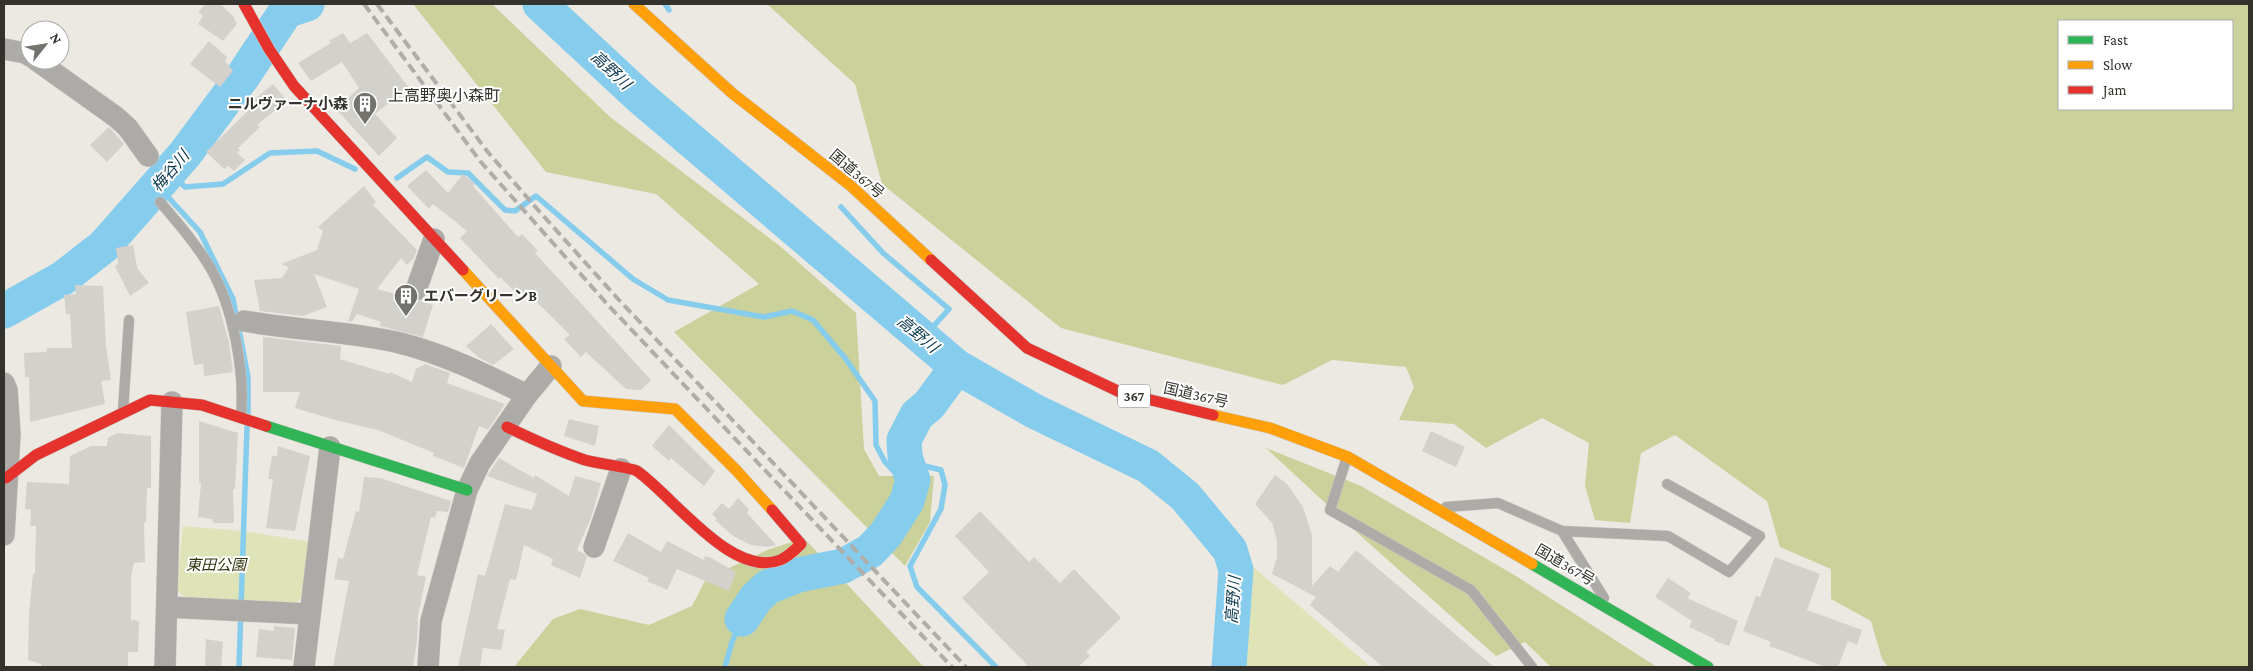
<svg xmlns="http://www.w3.org/2000/svg" width="2253" height="671" font-family="'Crimson Pro','Noto Sans JP',serif">
<style>
.green{fill:#dfe4b8}
.forest{fill:#cbd19a;fill-rule:evenodd}
.lines{fill:none;stroke-linecap:round;stroke-linejoin:round}
.stream{stroke:#86cced;stroke-width:5.5}
.river{stroke:#86cced;stroke-width:35}
.building{fill:#d3d1cc}
.lane-casing{stroke:#c9c7c2;stroke-width:11}
.street-casing{stroke:#c9c7c2;stroke-width:22}
.fast-casing{stroke:#c9c7c2;stroke-width:12}
.slow-casing{stroke:#c9c7c2;stroke-width:12}
.jam-casing{stroke:#c9c7c2;stroke-width:12}
.lane{stroke:#acaba7;stroke-width:10}
.street{stroke:#acaba7;stroke-width:21}
.fast{stroke:#30b455;stroke-width:11}
.slow{stroke:#ff9f0a;stroke-width:11}
.jam{stroke:#e5322d;stroke-width:11}
.rail{stroke:#afada9;stroke-width:4;stroke-dasharray:10 5;stroke-linecap:butt}
.labels{text-anchor:middle;dominant-baseline:central;stroke-width:4;stroke-linejoin:round;paint-order:stroke}
.shield{fill:#fff;stroke:#70706c;stroke-width:1}
.shield-label{font-size:14px;font-weight:bold;fill:#33322d}
.poi-label{font-size:15px;font-weight:bold;fill:#33322d;stroke:#fff;text-anchor:end}
.street-label{font-size:15px;fill:#33322d;stroke:#fff}
.park-label{font-size:15px;font-style:italic;fill:#32360f;stroke:#fff}
.water-label{font-size:16px;font-style:italic;fill:#0e3b4f;stroke:#fff}
.neighbourhood-label{font-size:16px;fill:#33322d;stroke:#fff}
</style>
<rect width="100%" height="100%" fill="#ebe9e2"/>
<g class="green">
<polygon points="183,526 243,531 311,542 305,594 292,607 258,600 191,602 176,590"/>
<polygon points="1246,561 1371,667 1242,667"/>
</g>
<g class="forest">
<polygon points="413,4 492,4 610,117 781,247 856,313 864,449 879,476 934,476 930,522 905,566 674,332 759,284 656,194 546,172"/>
<path d="M 767,4 L 2249,4 L 2249,667 L 1888,667 L 1882,659 L 1871,621 L 1831,599 L 1831,569 L 1780,547 L 1767,501 L 1675,435 L 1641,453 L 1630,523 L 1595,520 L 1585,486 L 1589,443 L 1542,418 L 1486,448 L 1454,424 L 1399,420 L 1414,387 L 1406,367 L 1332,360 L 1283,385 L 1061,328 L 882,184 L 855,84 ZM 2059,21 L 2232,21 L 2232,109 L 2059,109 Z"/>
<polygon points="1266,448 1361,486 1516,576 1657,667 1551,667 1525,642 1496,656 1363,538"/>
<polygon points="804,538 924,667 514,667 553,619 580,609 649,625 692,606 706,579 767,550"/>
</g>
<g class="lines">
<g class="stream">
<polyline points="665,4 669,10"/>
<polyline points="154,155 185,187 223,184 270,153 317,151 355,169"/>
<polyline points="397,178 427,157 448,172 468,173 505,210 515,211 536,196 633,279 668,300 764,317 792,311 813,320 845,358 875,401 876,445 885,462 898,476 925,466 941,470 945,485 941,509 910,566 917,587 996,667"/>
<polyline points="158,186 200,232 233,299 248,377 248,413"/>
<polyline points="841,207 883,253 949,309 923,338"/>
<polyline points="239,667 247,427"/>
<polyline points="725,667 732,642 742,619"/>
</g>
<g class="river">
<polyline points="540,4 640,97 957,367 1034,411 1148,466 1185,496 1230,550 1236,570 1229,667"/>
<polyline points="4,311 63,278 104,246 185,154 243,76 286,11 307,4"/>
<polyline points="742,619 756,598 768,587 798,575 843,566 870,551 886,534 907,501 913,480 905,457 904,440 917,415 929,405 957,367"/>
</g>
</g>
<g class="building">
<polygon points="206,4 220,4 233,16 237,24 223,41 198,24 203,16 198,12"/>
<polygon points="343,33 350,43 367,33 409,88 375,114 397,138 379,156 336,109 359,88 342,62 311,81 298,63 331,43 329,41"/>
<polygon points="209,41 227,57 225,61 233,71 220,87 190,64"/>
<polygon points="273,84 287,101 257,125 260,127 238,148 240,150 237,153 245,160 234,171 228,166 224,169 206,152 256,103 254,100"/>
<polygon points="109,127 124,144 107,162 90,145"/>
<polygon points="426,170 448,193 463,174 475,184 473,186 518,237 522,234 538,251 535,253 651,380 641,390 626,389 586,352 581,357 564,339 570,335 547,312 528,294 522,299 500,277 499,279 460,238 467,231 433,204 429,209 407,186"/>
<polygon points="364,186 376,202 373,205 417,250 414,258 407,265 401,258 377,289 406,297 412,302 421,301 433,305 423,337 380,326 381,322 357,314 352,322 348,321 359,289 314,274 327,307 303,316 260,311 254,280 282,278 289,267 281,264 317,250 323,231 318,227"/>
<polygon points="133,245 137,268 149,283 130,296 115,266 118,264 116,248"/>
<polygon points="75,285 103,286 106,346 111,380 101,381 105,404 30,422 29,377 25,377 24,353 46,352 47,348 72,348 70,314 66,314 64,295 76,294"/>
<polygon points="219,306 229,342 233,372 204,376 203,364 194,365 186,312"/>
<polygon points="491,324 514,349 493,365 478,357 466,346"/>
<polygon points="263,337 341,346 340,359 389,374 390,372 412,382 416,369 425,364 450,373 447,383 505,404 488,430 479,426 464,468 433,456 434,453 378,430 335,420 295,408 300,392 263,392"/>
<polygon points="569,419 599,426 595,446 564,436"/>
<polygon points="199,421 238,433 235,489 233,489 234,523 214,523 212,519 198,517 201,483 199,483"/>
<polygon points="669,425 715,471 704,486 671,458 669,461 652,446"/>
<polygon points="1431,431 1465,447 1456,467 1422,451"/>
<polygon points="117,433 151,436 151,488 147,488 146,523 144,523 145,562 134,563 131,576 131,620 139,621 138,652 128,652 128,667 41,667 41,664 28,660 29,613 33,574 35,574 36,526 30,526 31,510 25,509 27,482 69,484 70,456 91,446 107,446 108,438"/>
<polygon points="278,446 310,456 295,531 266,528 273,479 268,479 272,456 277,456"/>
<polygon points="499,458 534,478 535,475 569,496 575,476 601,483 591,518 577,550 583,553 587,557 580,578 551,565 553,559 524,545 516,580 510,579 497,629 505,630 501,650 483,648 480,667 458,667 478,574 485,576 505,504 532,510 537,494 487,476"/>
<polygon points="1275,475 1287,484 1303,507 1312,535 1312,586 1330,566 1338,572 1356,550 1494,667 1383,667 1310,605 1316,597 1272,574 1277,557 1277,540 1272,523 1255,504"/>
<polygon points="364,477 380,478 451,501 448,512 437,511 435,518 431,517 417,575 426,577 417,621 418,621 417,641 413,667 333,667 349,581 334,579 338,558 343,559 356,511 359,512"/>
<polygon points="738,498 749,509 747,513 776,545 768,547 751,545 733,536 715,520 717,519 712,514 722,503 729,509"/>
<polygon points="980,511 1029,562 1034,557 1060,583 1074,569 1121,618 1086,652 1090,656 1078,667 1029,667 962,598 989,572 955,536"/>
<polygon points="628,533 661,552 667,541 704,560 705,556 711,558 736,572 729,591 677,569 667,590 647,581 649,578 613,561"/>
<polygon points="1775,557 1820,574 1807,610 1862,630 1857,645 1848,641 1838,667 1826,667 1769,646 1771,642 1743,631 1756,596 1760,597"/>
<polygon points="1668,578 1691,593 1687,598 1738,621 1729,646 1714,641 1715,639 1689,627 1692,621 1655,597"/>
<polygon points="274,626 295,628 292,660 256,657 259,629 274,631"/>
<polygon points="206,639 223,642 221,667 205,667"/>
</g>
<g class="lines">
<defs>
<g id="lane">
<path d="M 160,202 C 178,223 197,245 211,269 C 233,308 245,371 241,416"/>
<polyline points="123,411 129,320"/>
<polyline points="1347,457 1330,510 1471,590 1532,667"/>
<polyline points="1446,507 1498,503 1562,531 1668,536 1729,572 1760,536 1667,484"/>
<polyline points="1562,531 1604,598"/>
</g>
<g id="street">
<polyline points="4,49 25,53 30,56"/>
<polyline points="36,60 116,117 128,128 148,156"/>
<polyline points="416,290 434,239"/>
<path d="M 244,321 C 294,330 345,331 396,342 C 442,353 485,374 527,395"/>
<polyline points="4,383 7,390 10,434 4,535"/>
<polyline points="594,547 621,469"/>
<polyline points="167,607 309,614"/>
<polyline points="165,667 172,402"/>
<polyline points="304,667 330,447"/>
<polyline points="428,667 431,621 467,490 480,463 527,395 551,366"/>
</g>
<g id="fast">
<polyline points="266,426 467,490"/>
<polyline points="1532,564 1708,667"/>
</g>
<g id="slow">
<polyline points="634,4 732,93 851,186 931,260"/>
<polyline points="463,270 583,401 675,409 736,470 772,510"/>
<polyline points="1213,415 1270,428 1348,457 1532,564"/>
</g>
<g id="jam">
<polyline points="244,4 269,49 294,86 463,270"/>
<polyline points="931,260 1027,348 1122,393 1213,415"/>
<path d="M 507,427 C 532,439 558,451 585,460 C 595,463 632,468 637,471 C 672,495 732,579 780,560 C 788,557 795,550 801,544 L 772,510"/>
<polyline points="6,478 36,455 150,400 202,405 266,426"/>
</g>
</defs>
<use href="#lane" class="lane-casing"/>
<use href="#street" class="street-casing"/>
<use href="#fast" class="fast-casing"/>
<use href="#slow" class="slow-casing"/>
<use href="#jam" class="jam-casing"/>
<use href="#lane" class="lane"/>
<use href="#street" class="street"/>
<use href="#fast" class="fast"/>
<use href="#slow" class="slow"/>
<use href="#jam" class="jam"/>
<g class="rail">
<polyline points="364,4 480,161 609,306 952,667"/>
<polyline points="377,4 487,151 538,210 619,300 966,667"/>
</g>
</g>
<defs>
<symbol id="building-pin" viewBox="-11 -11 22 30"><path d="M0 17L-7.5 6A9.5 9.5 0 1 1 7.5 6Z" fill="#73726c" stroke="#fff"/><path d="M-4-6H4V6H1V3H-1V6H-4ZM-2.5-4.3h1.7v1.8h-1.7ZM.8-4.3h1.7v1.8H.8ZM-2.5-1h1.7V.8h-1.7ZM.8-1h1.7V.8H.8Z" fill="#fff"/></symbol>
</defs>
<g fill-rule="evenodd">
<use href="#building-pin" x="351" y="90" width="28" height="38"/>
<use href="#building-pin" x="392" y="282" width="28" height="38"/>
</g>
<g class="labels">
<rect class="shield" x="1118" y="384.5" width="32" height="23" rx="4"/>
<g class="shield-label">
<text x="1134" y="396">367</text>
</g>
<g class="poi-label">
<text x="348" y="104">ニルヴァーナ小森</text>
<text x="424" y="296" text-anchor="start">エバーグリーンB</text>
</g>
<g class="street-label">
<text transform="translate(857 174) rotate(40)">国道367号</text>
<text transform="translate(1196 395) rotate(13)">国道367号</text>
<text transform="translate(1565 565) rotate(30)">国道367号</text>
</g>
<g class="park-label">
<text x="216" y="565">東田公園</text>
</g>
<g class="water-label">
<text transform="translate(611 70) rotate(43)">高野川</text>
<text transform="translate(170 171) rotate(-49)">梅谷川</text>
<text transform="translate(918 334) rotate(40)">高野川</text>
<text transform="translate(1233 600) rotate(-86)">高野川</text>
</g>
<g class="neighbourhood-label">
<text x="444" y="95">上高野奥小森町</text>
</g>
</g>
<rect width="2253" height="671" fill="none" stroke="#33322d" stroke-width="10"/>
<rect x="2058" y="20" width="175" height="90" fill="#ffffff" stroke="#adadab"/>
<rect x="2068" y="36" width="25" height="8" fill="#30b455" stroke="#adadab"/>
<text x="2103" y="45" font-size="15" fill="#33322d">Fast</text>
<rect x="2068" y="61" width="25" height="8" fill="#ff9f0a" stroke="#adadab"/>
<text x="2103" y="70" font-size="15" fill="#33322d">Slow</text>
<rect x="2068" y="86" width="25" height="8" fill="#e5322d" stroke="#adadab"/>
<text x="2103" y="95" font-size="15" fill="#33322d">Jam</text>
<g transform="translate(45 45) rotate(60)"><circle r="24" fill="#ffffff" stroke="#adadab"/>
<path d="M0-4L9 19L0 12L-9 19Z" fill="#73726c"/>
<text y="-8" font-size="14" font-weight="bold" text-anchor="middle" fill="#33322d">N</text>
</g>
</svg>
